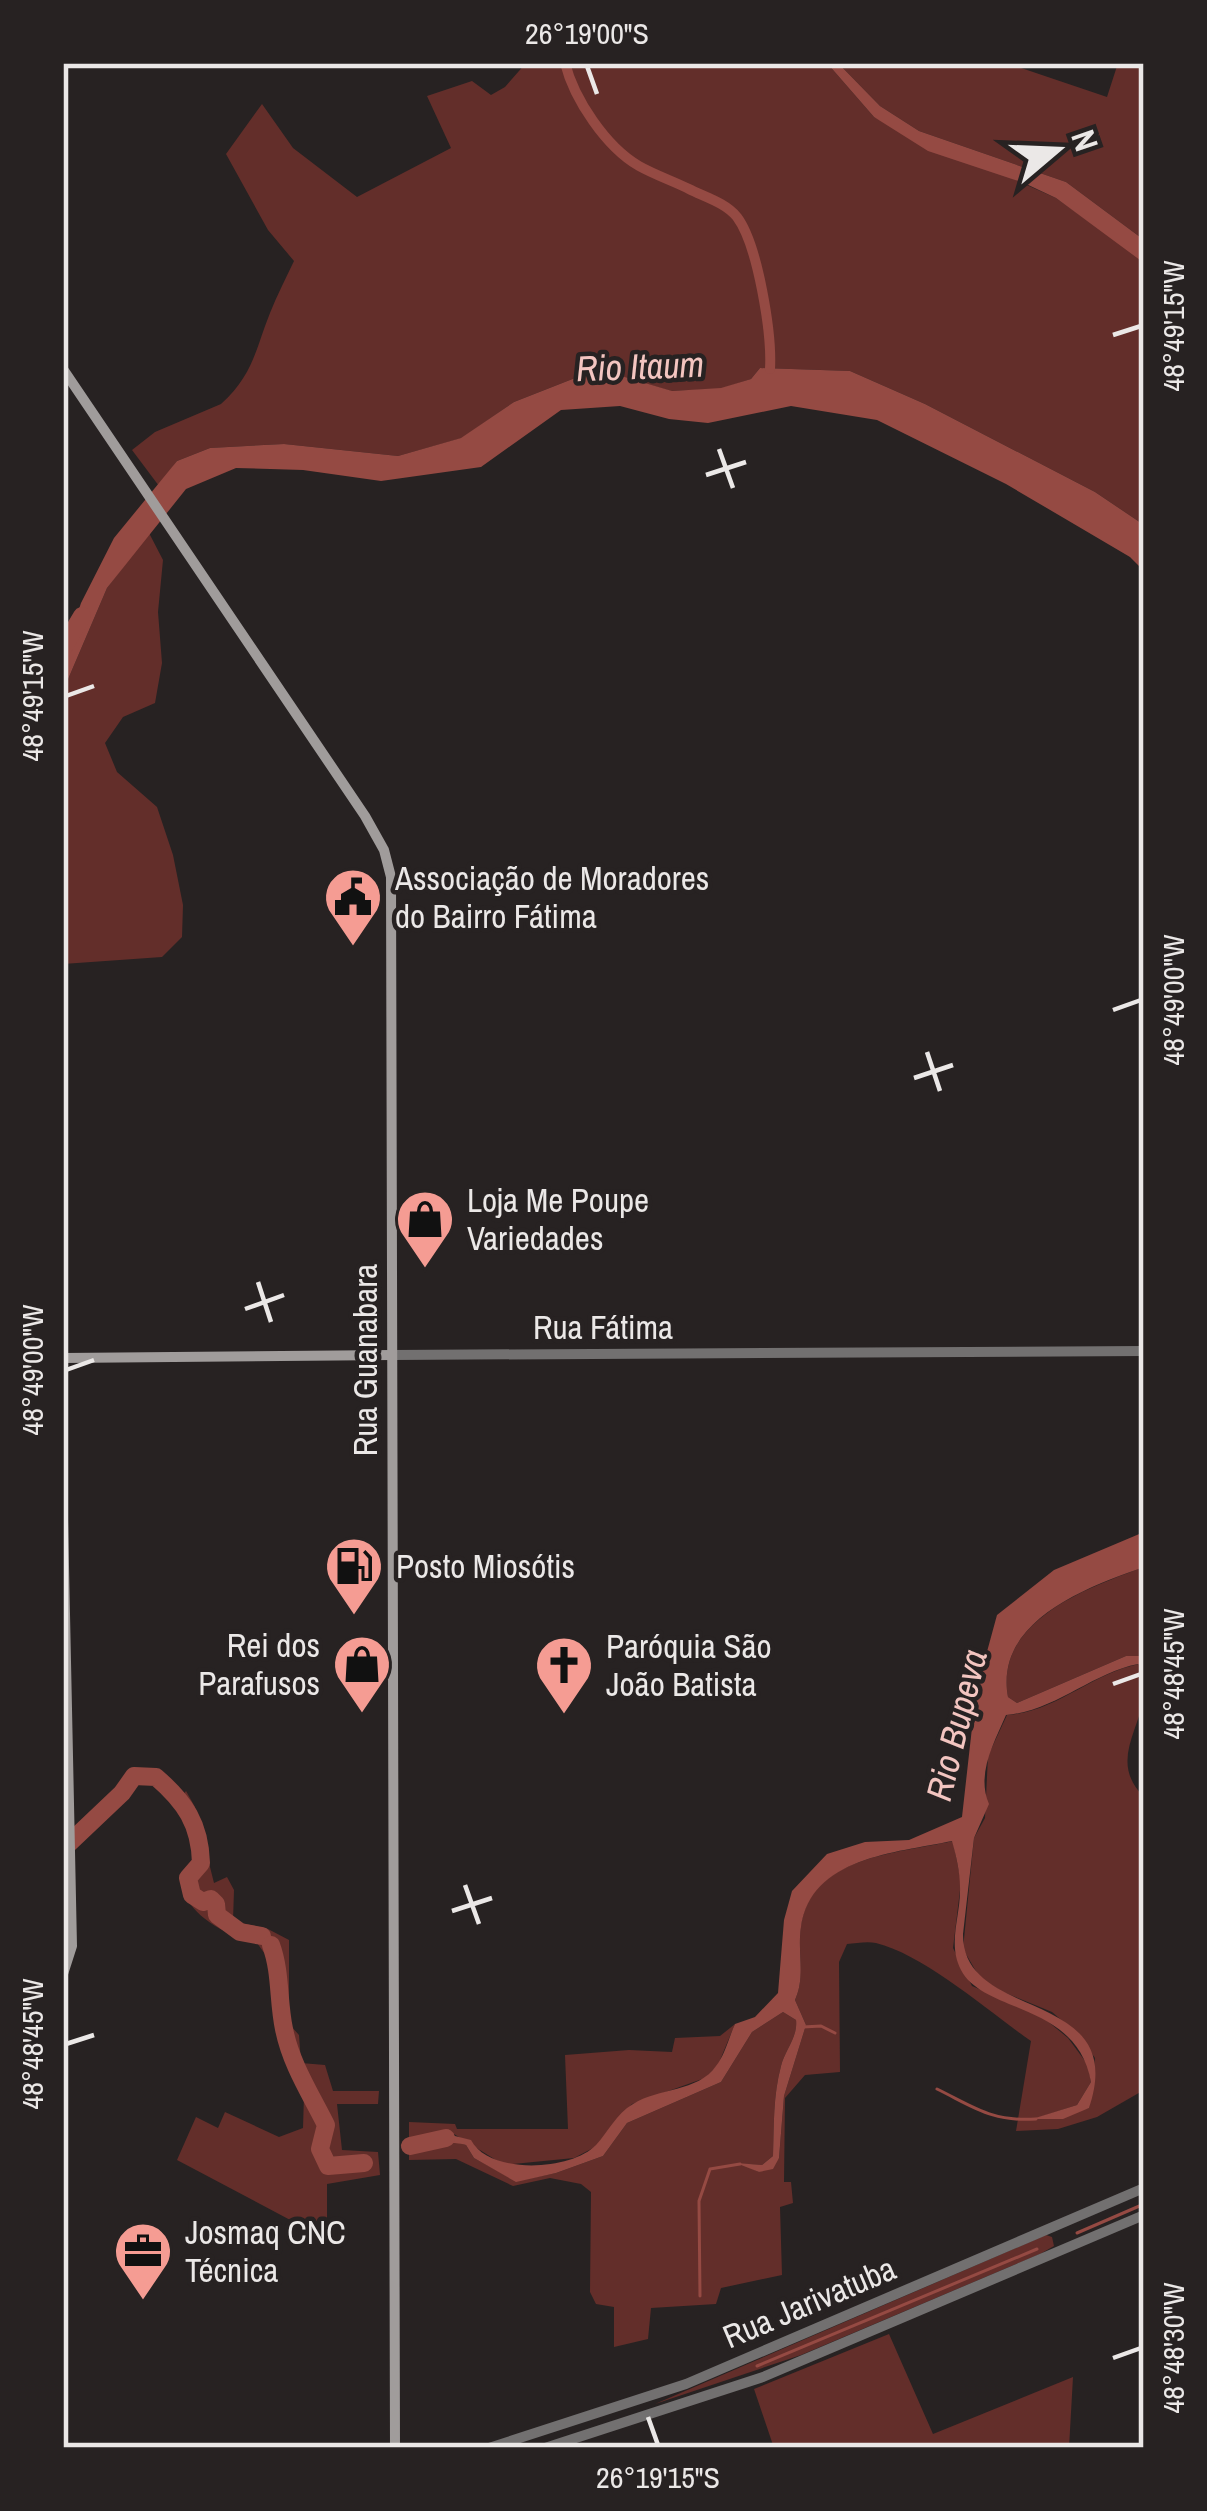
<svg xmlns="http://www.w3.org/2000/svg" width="1207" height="2511" font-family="'Archivo Narrow',sans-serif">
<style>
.green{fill:#632e2a}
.water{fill:#954a43}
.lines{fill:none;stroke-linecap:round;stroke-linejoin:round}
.stream{stroke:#954a43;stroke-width:3}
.canal{stroke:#954a43;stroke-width:10}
.river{stroke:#954a43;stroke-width:18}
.tertiary{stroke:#727070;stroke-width:10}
.secondary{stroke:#a09c9b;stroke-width:10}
.ticks{fill:none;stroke:#ebe8e7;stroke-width:4.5}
.labels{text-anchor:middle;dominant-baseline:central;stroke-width:9;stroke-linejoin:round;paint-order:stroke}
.poi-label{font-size:33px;fill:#ebe8e7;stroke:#272222;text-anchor:start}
.street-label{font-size:33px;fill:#ebe8e7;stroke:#272222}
.water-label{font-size:36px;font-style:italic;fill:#f3c5c0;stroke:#272222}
.neatline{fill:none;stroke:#ebe8e7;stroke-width:4.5}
.ticks-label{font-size:30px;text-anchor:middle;fill:#ebe8e7}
</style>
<rect width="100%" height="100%" fill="#272222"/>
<g class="green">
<path d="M 526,63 L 827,63 L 874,117 L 1056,198 L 1133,253 L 1144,263 L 1144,525 L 1095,492 L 925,404 L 850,371 L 760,368 L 751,379 L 720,389 L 671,391 L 598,369 L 514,402 L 462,438 L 398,456 L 284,444 L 210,448 L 177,461 L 159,486 L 132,450 L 155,432 L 221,404 C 253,375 255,351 270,313 C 277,295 286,278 294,261 L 268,230 L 226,154 L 262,104 L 293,148 L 357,197 L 451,148 L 427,96 L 472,81 L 491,95 L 505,87 Z"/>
<polygon points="838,63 1006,63 1107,97 1118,63 1144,63 1144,240 1066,182 919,131 880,106"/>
<polygon points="149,533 163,560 158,612 162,663 155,703 123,717 105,743 117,772 157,807 173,855 183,905 182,937 162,957 63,964 63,691 107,588"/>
<path d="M 1144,1567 L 1144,1656 L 1126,1656 L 1017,1703 L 1008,1697 C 994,1621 1087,1588 1144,1567 Z"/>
<path d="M 1139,1664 L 1144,1668 C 1144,1677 1146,1688 1144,1697 C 1138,1733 1110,1763 1144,1797 L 1144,2090 L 1097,2117 L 1058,2129 L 1016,2131 L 1031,2041 C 989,2012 925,1955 876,1943 C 868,1941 856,1943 847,1944 L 839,1962 L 840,2072 L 805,2075 L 785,2098 L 784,2182 L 791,2182 L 793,2203 L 780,2207 L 782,2275 L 721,2288 L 716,2304 L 651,2308 L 648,2339 L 614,2347 L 614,2307 L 596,2304 L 590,2292 L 591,2192 L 581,2184 L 550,2178 L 513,2186 L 456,2159 L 409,2160 L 409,2122 L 455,2124 L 457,2129 L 568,2129 L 565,2055 L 629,2050 L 672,2052 L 675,2038 L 720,2036 L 735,2024 L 718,2065 L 705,2078 L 632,2104 L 595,2147 L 574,2158 L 504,2165 L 454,2134 L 436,2145 L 452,2141 L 466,2145 L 474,2158 L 516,2181 L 556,2173 L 603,2156 L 627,2123 L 721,2082 L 752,2032 L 783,2012 L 796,2020 C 798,2037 785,2050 781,2066 C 773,2096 774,2126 773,2156 L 762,2165 L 742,2164 L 759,2172 L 779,2158 L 784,2096 L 806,2025 L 795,2000 C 806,1975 797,1953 801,1926 C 811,1856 895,1854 953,1841 L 961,1882 L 953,1948 L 972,1986 L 1040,2015 L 1068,2038 L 1088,2065 L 1091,2082 L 1077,2105 L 1040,2117 L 1089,2108 L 1095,2058 L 1079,2035 L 1052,2012 L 1003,1992 L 980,1978 L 963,1949 L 974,1838 L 985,1818 L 988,1756 L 1007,1715 C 1056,1712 1092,1673 1139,1664 Z"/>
<path d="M 186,1791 L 195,1807 L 214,1883 L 227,1877 L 234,1890 L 233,1921 L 268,1929 L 289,1940 L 289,2024 L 299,2035 L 301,2063 L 325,2065 L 333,2091 L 379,2091 L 378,2104 L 337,2104 L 342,2150 L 378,2152 L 380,2175 L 327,2184 L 327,2231 L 294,2222 L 177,2160 L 196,2117 L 218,2128 L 225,2112 L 279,2137 L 303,2128 L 304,2095 L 276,2022 L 270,1961 L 257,1943 C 232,1937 195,1920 185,1894 C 181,1881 192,1867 197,1857 L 178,1802 Z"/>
<polygon points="1046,2235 1052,2237 1054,2246 1040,2254 801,2355 655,2404"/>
<polygon points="889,2334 933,2434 1073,2377 1069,2448 774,2448 754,2389"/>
</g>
<g class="water">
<polygon points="827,63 838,63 880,106 919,131 1066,182 1144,240 1144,263 1056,198 1024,183 928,151 874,117"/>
<polygon points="760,368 850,371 925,404 1095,492 1144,525 1144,571 1130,557 1006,484 877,420 791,406 708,423 669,419 620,406 561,410 481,467 381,481 303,470 236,468 186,489 107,588 63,691 63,657 81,603 114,538 177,461 210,448 284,444 398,456 461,438 514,402 598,369 672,391 721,388 751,379"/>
<path d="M 1144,1532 L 1144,1567 C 1087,1587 994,1621 1008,1697 L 1017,1703 L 1126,1656 L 1144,1656 L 1144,1668 L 1138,1664 C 1092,1673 1055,1711 1006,1715 C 994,1743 976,1774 989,1804 L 974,1838 L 963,1934 C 962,2024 1130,1986 1089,2108 L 1063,2119 L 1032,2119 L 1077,2105 L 1091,2082 C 1077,2002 984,2014 961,1970 C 947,1943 961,1916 960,1887 C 960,1872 956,1855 952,1841 C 895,1853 811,1857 801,1927 C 797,1953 806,1975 795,2000 L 806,2025 L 784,2096 L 779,2158 L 773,2169 L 759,2172 L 736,2163 L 762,2165 L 773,2156 C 774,2126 773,2096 781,2066 C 785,2050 798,2037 796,2020 L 783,2012 L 752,2032 L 721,2082 L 627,2123 L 603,2156 L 556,2173 L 516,2182 L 474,2158 L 466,2145 C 450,2140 438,2146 422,2142 L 443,2133 L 471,2140 C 489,2175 571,2171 596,2145 C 608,2132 616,2114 633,2104 C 658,2088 698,2092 716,2066 C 725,2055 729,2037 735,2024 L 755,2017 L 778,1993 L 784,1920 L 792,1891 L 827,1854 L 865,1842 L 909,1840 L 962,1817 L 976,1692 L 997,1615 L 1054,1570 Z"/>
</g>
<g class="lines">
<g class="stream">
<polyline points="803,2027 821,2026 835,2033"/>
<path d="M 937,2089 C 974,2107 992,2122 1036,2119"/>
<polyline points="1077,2233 1144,2204"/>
<polyline points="700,2296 699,2201 710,2169 740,2164"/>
<polyline points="757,2366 1037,2249"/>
</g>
<path class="canal" d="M 565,63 C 574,99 606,147 639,166 C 655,175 673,181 689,189 C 705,197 726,203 737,217 C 758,245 772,334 770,369"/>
<g class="river">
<polyline points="63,648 82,616"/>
<path d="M 63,1849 L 122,1793 L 134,1776 L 156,1777 C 185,1802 200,1824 201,1863 L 188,1878 L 192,1895 L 203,1902 L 211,1899 L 216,1904 L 217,1915 L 240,1932 L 262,1936"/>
<path d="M 271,1945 C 281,1972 278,2001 284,2029 C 291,2064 310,2093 326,2125 L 320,2149 L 328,2166 L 364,2163"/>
<polyline points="410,2146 446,2138"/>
</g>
<g class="tertiary">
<polyline points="392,1355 1144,1351"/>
<polyline points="489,2448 686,2384 1144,2188"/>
<polyline points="545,2448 763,2377 1144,2215"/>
</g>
<g class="secondary">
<polyline points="63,369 365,816 384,850 391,877 395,2448"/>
<polyline points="63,1358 392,1355"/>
<polyline points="63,1519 72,1946 63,1974"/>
</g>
</g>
<path class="ticks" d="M 587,66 L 597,94M 1113,335 L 1141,326M 719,449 L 733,488M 706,475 L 746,462M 66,696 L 94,686M 1113,1010 L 1141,1000M 927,1052 L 940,1091M 914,1078 L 953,1065M 258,1282 L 271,1322M 245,1309 L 284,1295M 66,1370 L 94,1360M 1113,1684 L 1141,1674M 465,1885 L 479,1924M 452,1911 L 492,1898M 66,2044 L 94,2035M 1113,2358 L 1141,2348M 648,2417 L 658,2445"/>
<defs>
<symbol id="civic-pin" viewBox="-11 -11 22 30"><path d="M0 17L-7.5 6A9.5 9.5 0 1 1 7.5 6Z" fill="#f59c93" stroke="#272222"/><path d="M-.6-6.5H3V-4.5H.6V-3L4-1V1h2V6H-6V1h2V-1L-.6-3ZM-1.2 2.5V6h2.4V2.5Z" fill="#111"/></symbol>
<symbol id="shop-pin" viewBox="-11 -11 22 30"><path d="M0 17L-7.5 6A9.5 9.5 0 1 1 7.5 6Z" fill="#f59c93" stroke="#272222"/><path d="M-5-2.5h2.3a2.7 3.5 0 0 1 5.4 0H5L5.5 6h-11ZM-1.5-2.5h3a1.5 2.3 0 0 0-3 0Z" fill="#111"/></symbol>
<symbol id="fuel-pin" viewBox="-11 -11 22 30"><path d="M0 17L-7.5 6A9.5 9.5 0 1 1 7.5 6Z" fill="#f59c93" stroke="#272222"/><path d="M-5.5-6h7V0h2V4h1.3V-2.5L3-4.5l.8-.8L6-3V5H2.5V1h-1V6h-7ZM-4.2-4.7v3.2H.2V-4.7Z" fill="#111"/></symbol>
<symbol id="church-pin" viewBox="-11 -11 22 30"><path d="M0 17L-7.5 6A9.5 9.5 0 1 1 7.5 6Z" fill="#f59c93" stroke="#272222"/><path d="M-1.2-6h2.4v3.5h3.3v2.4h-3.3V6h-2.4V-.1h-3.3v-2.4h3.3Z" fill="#111"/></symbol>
<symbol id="office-pin" viewBox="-11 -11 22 30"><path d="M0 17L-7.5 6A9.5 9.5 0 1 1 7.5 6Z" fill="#f59c93" stroke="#272222"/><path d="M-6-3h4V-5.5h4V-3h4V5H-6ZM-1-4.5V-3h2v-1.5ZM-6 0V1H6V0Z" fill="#111"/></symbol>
</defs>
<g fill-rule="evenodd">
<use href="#civic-pin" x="320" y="864" width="66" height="90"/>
<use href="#shop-pin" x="392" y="1186" width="66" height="90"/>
<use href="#fuel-pin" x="321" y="1533" width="66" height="90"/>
<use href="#shop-pin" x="329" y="1631" width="66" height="90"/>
<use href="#church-pin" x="531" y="1632" width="66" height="90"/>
<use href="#office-pin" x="110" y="2218" width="66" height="90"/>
</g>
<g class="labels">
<g class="poi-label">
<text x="395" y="878">Associação de Moradores<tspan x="395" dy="38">do Bairro Fátima</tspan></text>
<text x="467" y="1200">Loja Me Poupe<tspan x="467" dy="38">Variedades</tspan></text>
<text x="396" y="1566">Posto Miosótis</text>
<text x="320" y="1645" text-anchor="end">Rei dos<tspan x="320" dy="38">Parafusos</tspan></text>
<text x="606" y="1646">Paróquia São<tspan x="606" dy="38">João Batista</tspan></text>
<text x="185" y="2232">Josmaq CNC<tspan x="185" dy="38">Técnica</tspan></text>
</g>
<g class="street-label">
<text x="603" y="1327">Rua Fátima</text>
<text transform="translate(365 1360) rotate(-90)">Rua Guanabara</text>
<text transform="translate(809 2302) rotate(-23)">Rua Jarivatuba</text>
</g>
<g class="water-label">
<text transform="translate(640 366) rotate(-2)">Rio Itaum</text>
<text transform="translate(956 1725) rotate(-76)">Rio Bupeva</text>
</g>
</g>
<rect width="1207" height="2511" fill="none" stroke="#272222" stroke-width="132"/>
<g transform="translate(1057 150) rotate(71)" stroke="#272222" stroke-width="9" paint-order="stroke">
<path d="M0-9L21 45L0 30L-21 45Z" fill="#ebe8e7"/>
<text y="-18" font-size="33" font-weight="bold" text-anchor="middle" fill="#ebe8e7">N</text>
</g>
<rect x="66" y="66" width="1075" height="2379" class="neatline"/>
<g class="ticks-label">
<text x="587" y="44">26°19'00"S</text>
<text transform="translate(1174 326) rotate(-90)" y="10">48°49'15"W</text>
<text transform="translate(33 696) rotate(-90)" y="10">48°49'15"W</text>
<text transform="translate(1174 1000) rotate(-90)" y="10">48°49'00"W</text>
<text transform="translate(33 1370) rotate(-90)" y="10">48°49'00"W</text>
<text transform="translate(1174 1674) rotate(-90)" y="10">48°48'45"W</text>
<text transform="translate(33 2044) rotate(-90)" y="10">48°48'45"W</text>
<text transform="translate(1174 2348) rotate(-90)" y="10">48°48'30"W</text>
<text x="658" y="2488">26°19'15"S</text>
</g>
</svg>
